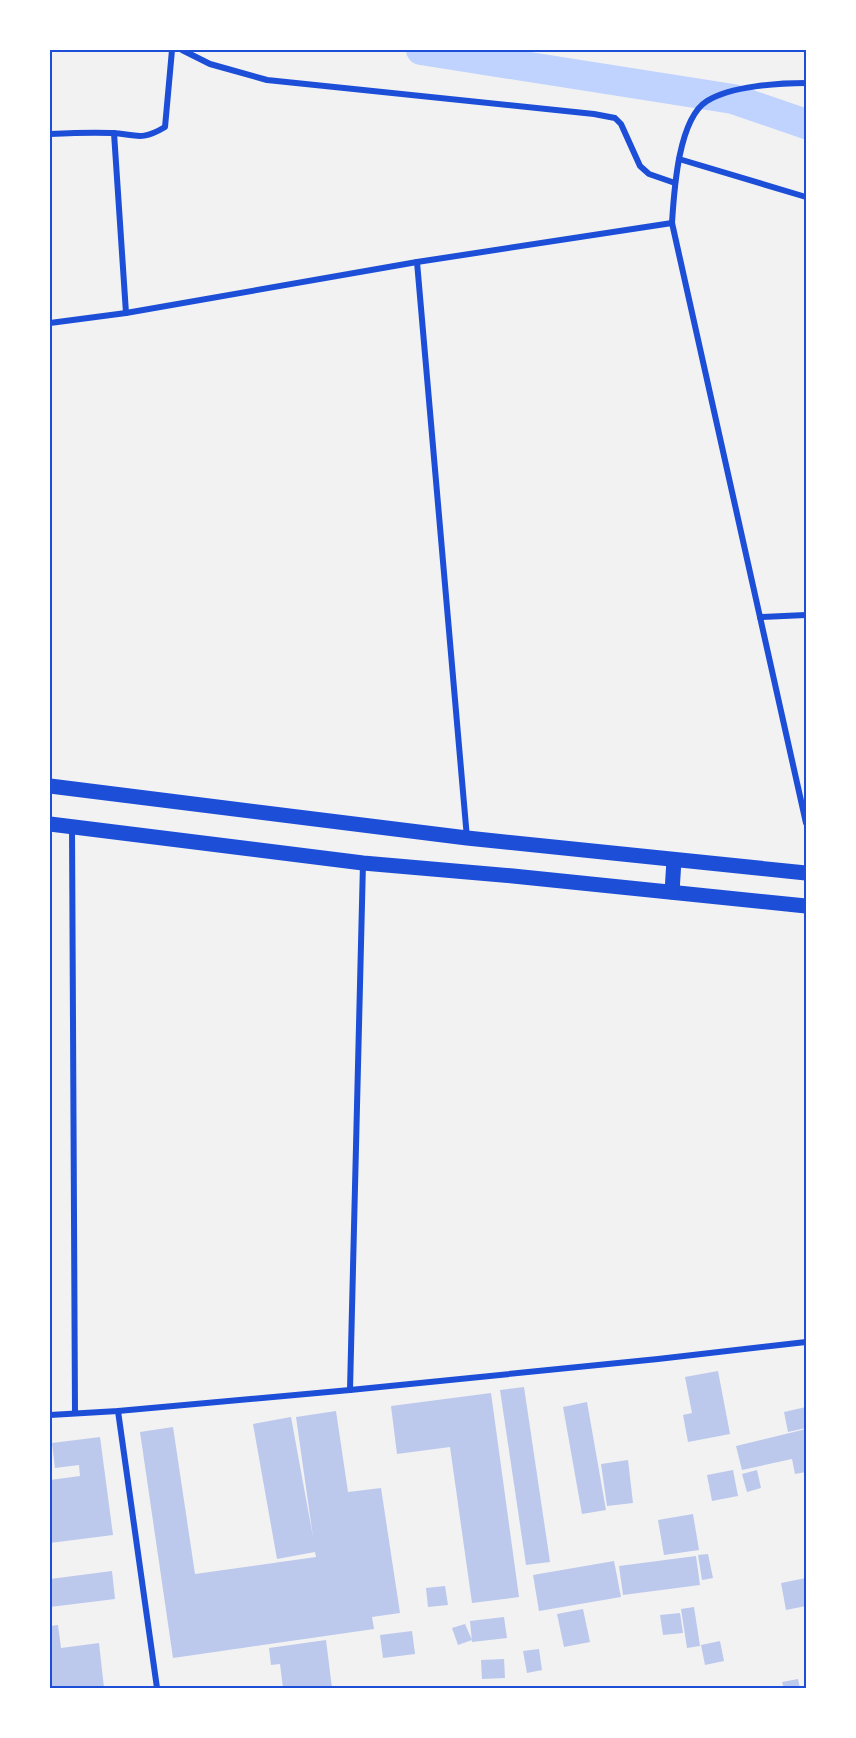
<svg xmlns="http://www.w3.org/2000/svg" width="856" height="1738" font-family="'Open Sans',sans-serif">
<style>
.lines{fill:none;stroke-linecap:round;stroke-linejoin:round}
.canal{stroke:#bfd3fe;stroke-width:30}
.building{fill:#bdc9ec}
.minor{stroke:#1d4ed8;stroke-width:6}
.primary{stroke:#1d4ed8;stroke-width:15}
.neatline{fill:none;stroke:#1d4ed8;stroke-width:2}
</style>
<rect width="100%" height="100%" fill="#f2f2f2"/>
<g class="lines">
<polyline class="canal" points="421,50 733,99 806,124"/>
</g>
<g class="building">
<polygon points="718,1371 730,1434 688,1442 683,1415 692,1413 685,1377"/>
<polygon points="524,1387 550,1562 526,1565 500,1390"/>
<polygon points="491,1393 519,1597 472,1603 450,1447 397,1454 391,1406"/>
<polygon points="587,1402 606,1510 582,1514 563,1407"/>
<polygon points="806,1407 806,1428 788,1432 784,1412"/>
<polygon points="336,1411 348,1492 381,1488 400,1613 372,1617 374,1629 173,1658 140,1432 173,1427 195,1574 316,1557 315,1552 277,1559 253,1424 291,1417 313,1537 296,1417"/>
<polygon points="806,1429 806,1472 795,1474 792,1459 742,1470 736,1446"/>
<polygon points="100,1437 113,1535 50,1543 50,1480 80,1476 79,1465 55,1468 52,1443"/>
<polygon points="628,1460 633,1503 607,1506 601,1464"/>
<polygon points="733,1470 738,1496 712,1501 707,1475"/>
<polygon points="757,1470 761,1488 747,1492 742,1474"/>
<polygon points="693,1514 699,1550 664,1555 658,1520"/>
<polygon points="708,1554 713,1578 702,1580 698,1555"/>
<polygon points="696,1556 700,1585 623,1595 619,1566"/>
<polygon points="614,1561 621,1597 539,1611 533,1575"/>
<polygon points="112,1571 115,1599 50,1607 50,1579"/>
<polygon points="806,1578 806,1606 786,1610 781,1583"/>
<polygon points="445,1586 448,1605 428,1607 426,1588"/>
<polygon points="694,1607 700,1646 687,1648 681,1609"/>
<polygon points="583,1609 590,1642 564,1647 557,1614"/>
<polygon points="680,1613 683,1633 663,1635 660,1615"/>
<polygon points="504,1617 507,1638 472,1642 470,1621"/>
<polygon points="465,1624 472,1640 458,1645 452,1628"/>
<polygon points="58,1625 61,1648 99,1643 104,1688 50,1688 50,1626"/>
<polygon points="412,1631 415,1654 383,1658 380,1635"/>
<polygon points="326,1640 332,1688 283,1688 280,1664 271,1665 269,1648"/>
<polygon points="720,1641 724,1661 705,1665 701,1645"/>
<polygon points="539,1649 542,1670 527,1673 523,1651"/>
<polygon points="504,1659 505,1678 482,1679 481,1660"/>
<polygon points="798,1679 800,1688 784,1688 782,1682"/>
</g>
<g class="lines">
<g class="minor">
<polyline points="182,50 210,64 267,80 594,114 615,118 621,124 640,166 649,174 675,183"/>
<path d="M 806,83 C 779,83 731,86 707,101 C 678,119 674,192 672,223 L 806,823"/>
<polyline points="114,133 126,313"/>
<path d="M 50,134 C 70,133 91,132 111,133 C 136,134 140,142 165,127 L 172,50"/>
<polyline points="679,159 806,197"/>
<polyline points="417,262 467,838"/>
<polyline points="50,323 126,313 417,262 672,223"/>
<polyline points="760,617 806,615"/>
<polyline points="72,828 75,1412"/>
<polyline points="350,1390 363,863"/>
<polyline points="118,1411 157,1688"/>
<polyline points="50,1415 118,1411 350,1390 658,1359 806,1342"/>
</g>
<g class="primary">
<polyline points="50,786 467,838 806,873"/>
<polyline points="50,824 363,863 513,876 806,906"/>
<polyline points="672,892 674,860"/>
</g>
</g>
<rect width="856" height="1738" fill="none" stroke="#ffffff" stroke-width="102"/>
<rect x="51" y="51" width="754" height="1636" class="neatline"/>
</svg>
